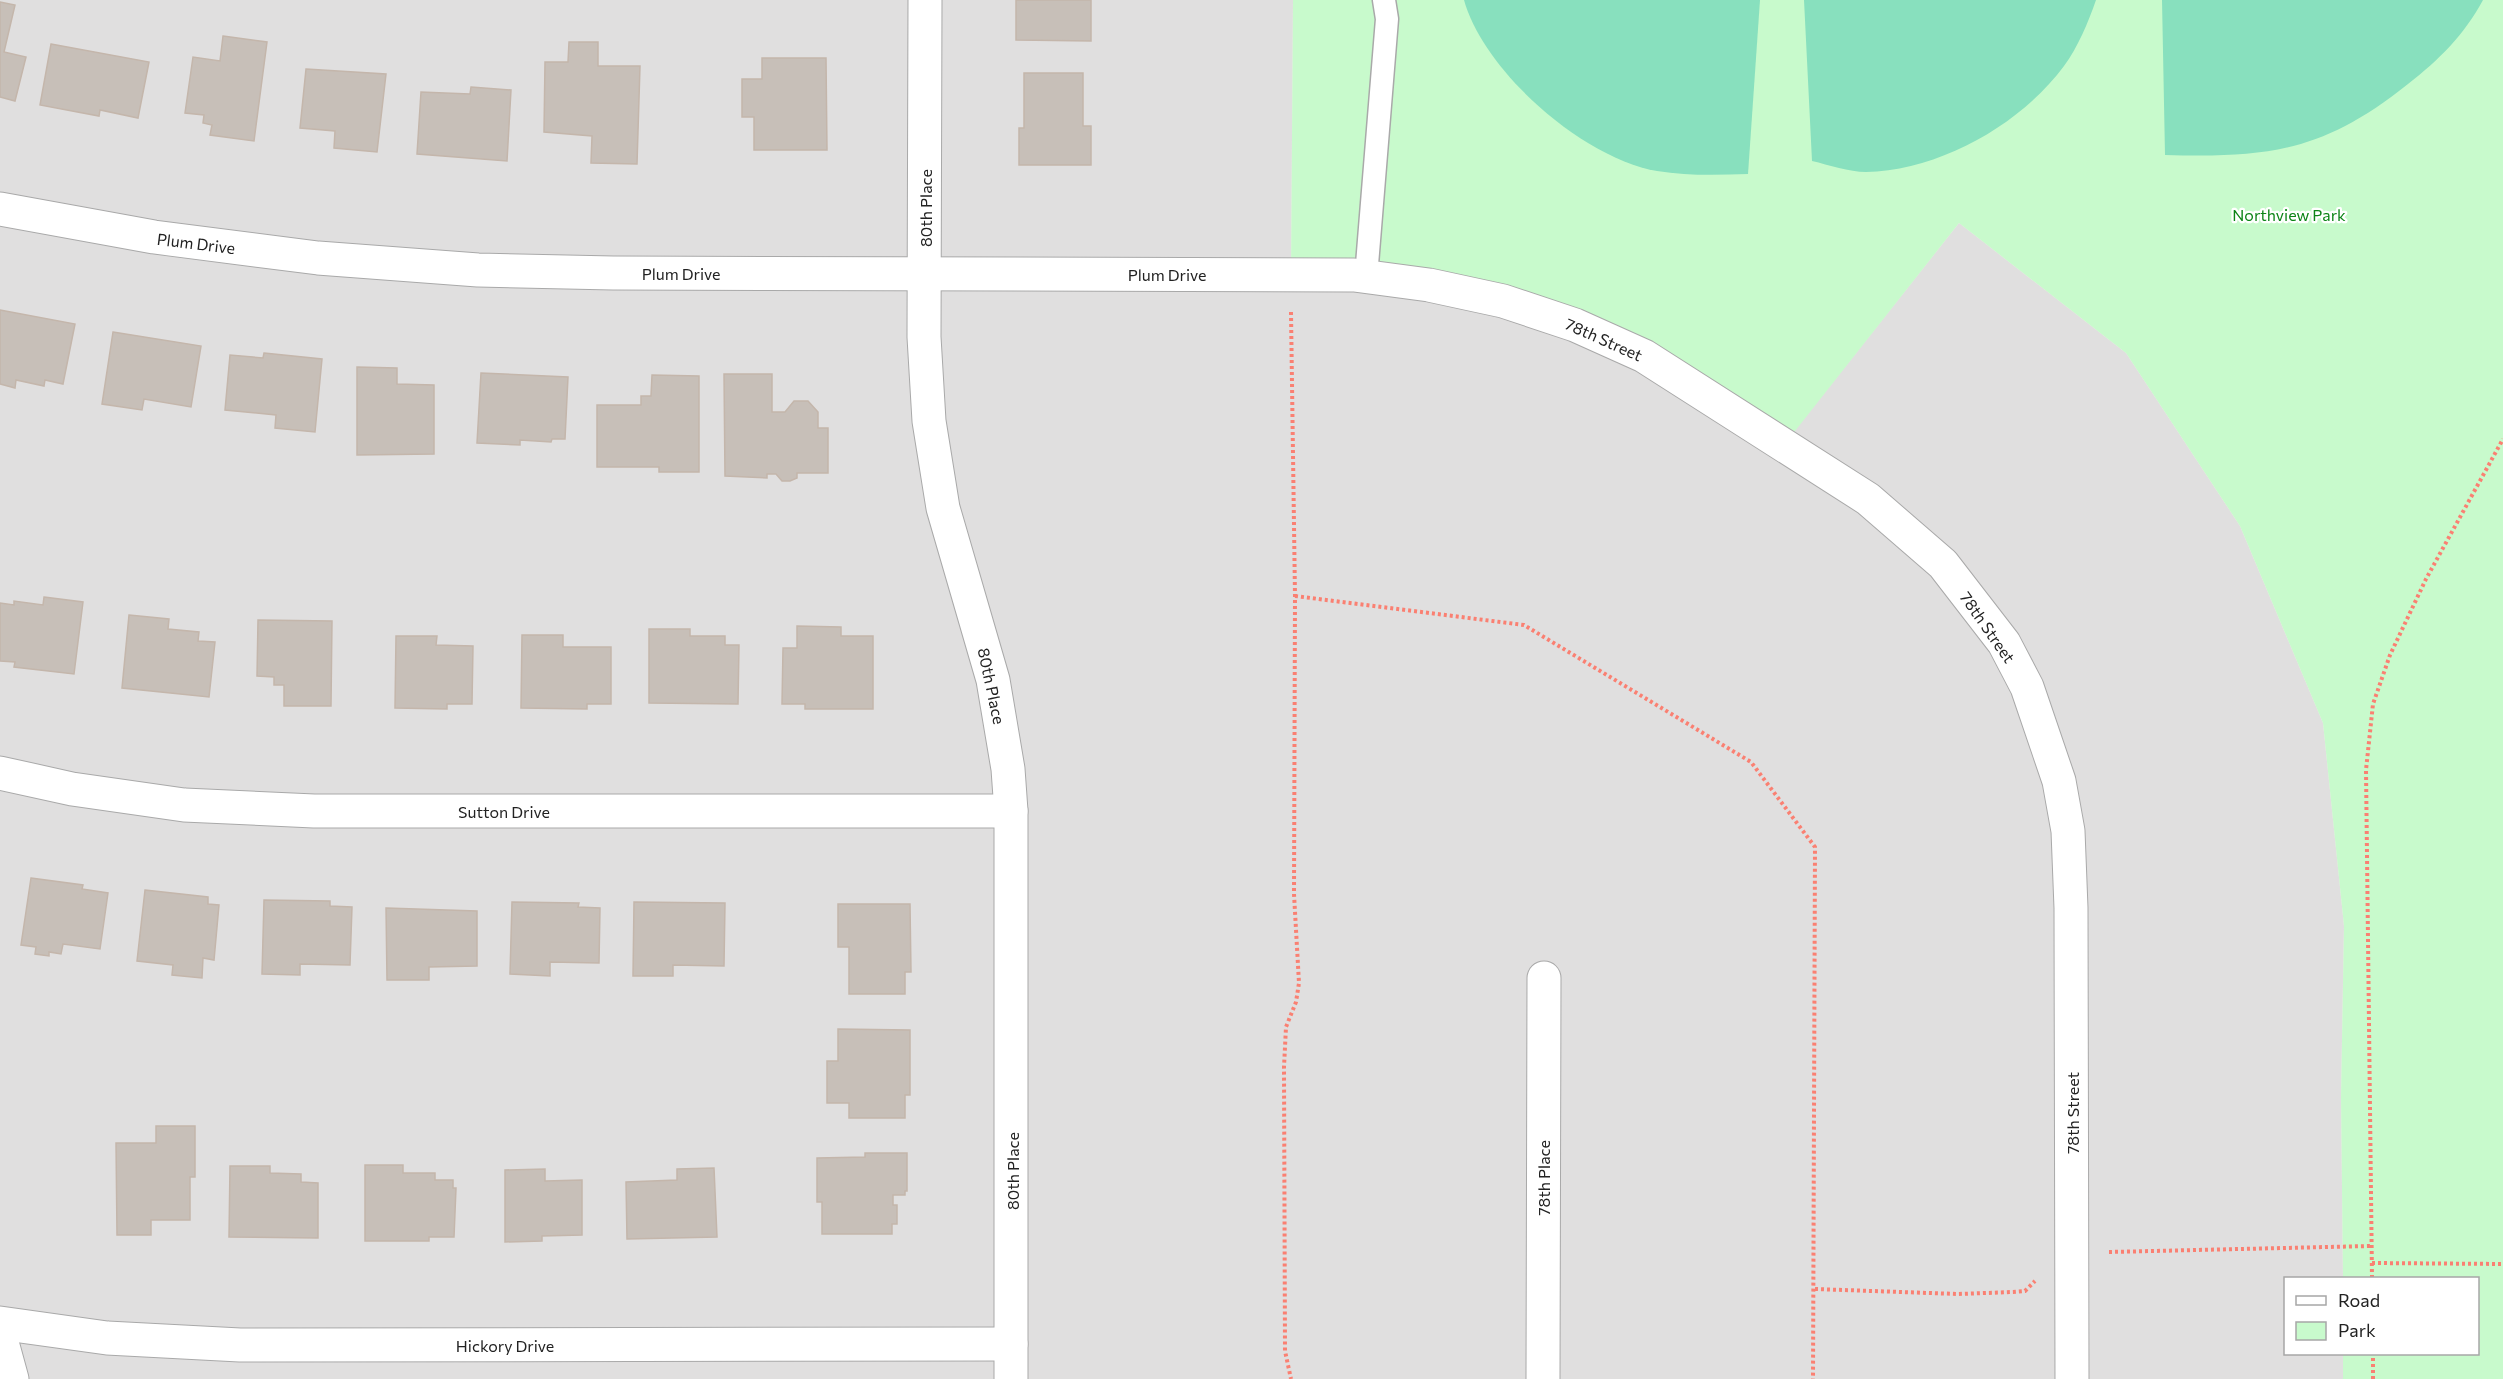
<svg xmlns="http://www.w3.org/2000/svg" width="2503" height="1379" font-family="Commissioner,sans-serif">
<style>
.residential{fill:#e0dfdf}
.park{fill:#c8facc}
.pitch{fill:#88e0be}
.building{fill:#c7bfb8;stroke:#c4b6ab;stroke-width:1.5}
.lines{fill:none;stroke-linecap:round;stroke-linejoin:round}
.service-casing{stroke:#a9a9a9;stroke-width:25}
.minor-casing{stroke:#a9a9a9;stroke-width:35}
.path{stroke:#fa8072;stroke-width:4;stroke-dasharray:3 3;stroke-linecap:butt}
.service{stroke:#fff;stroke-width:22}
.minor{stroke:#fff;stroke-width:33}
.labels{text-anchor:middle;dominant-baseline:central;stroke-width:4.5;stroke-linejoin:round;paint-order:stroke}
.street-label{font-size:16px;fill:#222;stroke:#fff}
.park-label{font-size:16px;fill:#0c8416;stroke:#fff}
</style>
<rect width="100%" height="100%" fill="#f2efe9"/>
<polygon class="residential" points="0,0 1293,0 1291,275 1503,301 1784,444 1959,223 2126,353 2240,526 2323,723 2344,926 2341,1097 2343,1278 2286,1278 2286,1354 2343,1354 2343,1379 0,1379"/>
<polygon class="park" points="1293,0 2503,0 2503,1379 2343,1379 2343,1354 2478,1354 2478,1278 2343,1278 2341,1097 2344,926 2323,723 2240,526 2126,353 1959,223 1784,445 1575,325 1291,275"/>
<g class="pitch">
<path d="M 1464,0 L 1760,0 L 1748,174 C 1718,175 1687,176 1657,171 C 1583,158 1484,72 1464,0 Z"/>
<path d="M 1804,0 L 2096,0 C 2088,23 2078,47 2064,66 C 2020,125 1940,170 1866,172 C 1849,172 1829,165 1812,161 Z"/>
<path d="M 2162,0 L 2483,0 C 2464,35 2439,60 2408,84 C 2324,151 2270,158 2165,155 Z"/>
</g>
<g class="building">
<polygon points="1016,0 1091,0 1091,41 1016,40"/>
<polygon points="0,2 15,5 4,52 26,57 15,101 0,97"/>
<polygon points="223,36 267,42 254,141 210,135 212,125 203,123 204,115 185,113 193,57 220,61"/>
<polygon points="569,42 598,42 598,66 640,66 637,164 591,163 592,136 544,132 545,62 568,62"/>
<polygon points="51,44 149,62 138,118 100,110 99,116 40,105"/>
<polygon points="762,58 826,58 827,150 754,150 754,117 742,117 742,79 762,79"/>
<polygon points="306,69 386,74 377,152 334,148 335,131 300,128"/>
<polygon points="1024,73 1083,73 1083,126 1091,126 1091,165 1019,165 1019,128 1024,128"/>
<polygon points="471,87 511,90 507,161 417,154 421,92 470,94"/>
<polygon points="0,310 75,324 63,384 45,380 44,386 16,380 15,388 0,384"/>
<polygon points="113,332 201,346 191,407 144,399 142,410 102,404"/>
<polygon points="264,353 322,359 315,432 275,428 276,415 225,410 230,355 263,358"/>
<polygon points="357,367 397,368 397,384 434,385 434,454 357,455"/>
<polygon points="481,373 568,377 565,439 552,439 551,442 520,440 520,445 477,443"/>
<polygon points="724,374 772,374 772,412 785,412 794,401 808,401 818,412 818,428 828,428 828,473 797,473 797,478 790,481 782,481 776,474 767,474 767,478 725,476"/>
<polygon points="652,375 699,376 699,472 659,472 659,467 597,467 597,405 641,405 641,396 651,396"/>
<polygon points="44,597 83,602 74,674 14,667 15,662 0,661 0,603 14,605 14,601 43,605"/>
<polygon points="129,615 169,619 168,629 199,632 198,641 215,642 209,697 122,688"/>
<polygon points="258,620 332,621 331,706 284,706 284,685 274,685 274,677 257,676"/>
<polygon points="797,626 841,627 841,636 873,636 873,709 805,709 805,704 782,704 783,648 797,648"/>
<polygon points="649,629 690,629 690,636 725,636 725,645 739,645 738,704 649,703"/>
<polygon points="522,635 563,635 563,647 611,647 611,704 587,704 587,709 521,708"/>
<polygon points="396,636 437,636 436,645 473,646 472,704 447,704 447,709 395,708"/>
<polygon points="31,878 83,885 82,889 108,893 100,949 63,944 61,954 49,952 49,956 35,954 36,947 21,945"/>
<polygon points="145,890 208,897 208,904 219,905 214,960 203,958 202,978 172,975 173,965 137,961"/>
<polygon points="264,900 330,901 330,906 352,907 350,965 300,964 300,975 262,974"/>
<polygon points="512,902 579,903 578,907 600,908 599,963 550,962 550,976 510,974"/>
<polygon points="634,902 725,903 724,966 673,965 673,976 633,976"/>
<polygon points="838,904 910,904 911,972 905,972 905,994 849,994 849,947 838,947"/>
<polygon points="386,908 477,911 477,966 429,967 429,980 387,980"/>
<polygon points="838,1029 910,1030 910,1095 905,1095 905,1118 849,1118 849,1103 827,1103 827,1061 838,1061"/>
<polygon points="156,1126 195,1126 195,1177 190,1177 190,1220 151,1220 151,1235 117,1235 116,1143 156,1143"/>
<polygon points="865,1153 907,1153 907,1191 905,1191 905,1195 893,1195 893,1205 897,1205 897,1224 892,1224 892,1234 822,1234 822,1202 817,1202 817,1158 865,1157"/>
<polygon points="365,1165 403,1165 403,1173 435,1173 435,1180 453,1180 453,1188 456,1188 454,1237 429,1237 429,1241 365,1241"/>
<polygon points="230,1166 270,1166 270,1173 301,1174 301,1182 318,1183 318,1238 229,1237"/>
<polygon points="714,1168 717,1237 627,1239 626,1182 677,1180 677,1169"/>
<polygon points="545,1169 545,1181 582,1180 582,1235 542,1236 542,1241 505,1242 505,1170"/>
</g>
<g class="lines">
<defs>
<polyline id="service" points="1366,277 1387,19 1384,0"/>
<g id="minor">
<polyline points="925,0 924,337 929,421 943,508 993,680 1008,769 1011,811 1011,1379"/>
<polyline points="0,209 154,237 318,258 478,270 613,273 1354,275 1429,285 1503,301 1575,325 1644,356 1868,499 1943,564 2004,643 2027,687 2059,781 2068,831 2071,908 2072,1379"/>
<polyline points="0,773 72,789 184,805 314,811 1011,811"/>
<polyline points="0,1323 107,1338 240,1345 1011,1344"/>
<polyline points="0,1335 12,1379"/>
<polyline points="1543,1379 1544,978"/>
</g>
</defs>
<use href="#service" class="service-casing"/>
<use href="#minor" class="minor-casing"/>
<g class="path">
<polyline points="1291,312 1295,596 1294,894 1299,983 1296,1002 1286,1027 1284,1067 1285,1351 1291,1379"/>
<polyline points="1295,596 1524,625 1751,762 1815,847 1813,1379"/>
<polyline points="2109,1252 2371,1246"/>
<polyline points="2372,1263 2503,1264"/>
<polyline points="2372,1278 2366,770 2373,704 2390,655 2426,579 2503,439"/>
<polyline points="1815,1289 1958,1294 2013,1292 2025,1291 2035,1281"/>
<polyline points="2373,1379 2373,1354"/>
</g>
<use href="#service" class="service"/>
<use href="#minor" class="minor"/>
</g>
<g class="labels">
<g class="street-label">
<text transform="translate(925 208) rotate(-90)">80th Place</text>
<text transform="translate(196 243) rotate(7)">Plum Drive</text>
<text x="681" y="273">Plum Drive</text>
<text x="1167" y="274">Plum Drive</text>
<text transform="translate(1604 339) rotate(24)">78th Street</text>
<text transform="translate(1988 627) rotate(55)">78th Street</text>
<text transform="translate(992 686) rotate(78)">80th Place</text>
<text x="504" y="811">Sutton Drive</text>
<text transform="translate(2072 1113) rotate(-90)">78th Street</text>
<text transform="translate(1012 1171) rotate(-90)">80th Place</text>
<text transform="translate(1543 1178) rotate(-90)">78th Place</text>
<text x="505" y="1345">Hickory Drive</text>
</g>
<g class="park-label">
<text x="2289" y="214">Northview Park</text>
</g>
</g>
<rect x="2284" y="1277" width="195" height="78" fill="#ffffff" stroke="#a7a7a7" stroke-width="1.5"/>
<rect x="2296" y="1296" width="30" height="9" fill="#ffffff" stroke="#a7a7a7" stroke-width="1.5"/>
<text x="2338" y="1307" font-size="18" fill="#222222">Road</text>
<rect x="2296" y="1322" width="30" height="18" fill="#c8facc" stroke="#a7a7a7" stroke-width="1.5"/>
<text x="2338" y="1337" font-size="18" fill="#222222">Park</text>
</svg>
